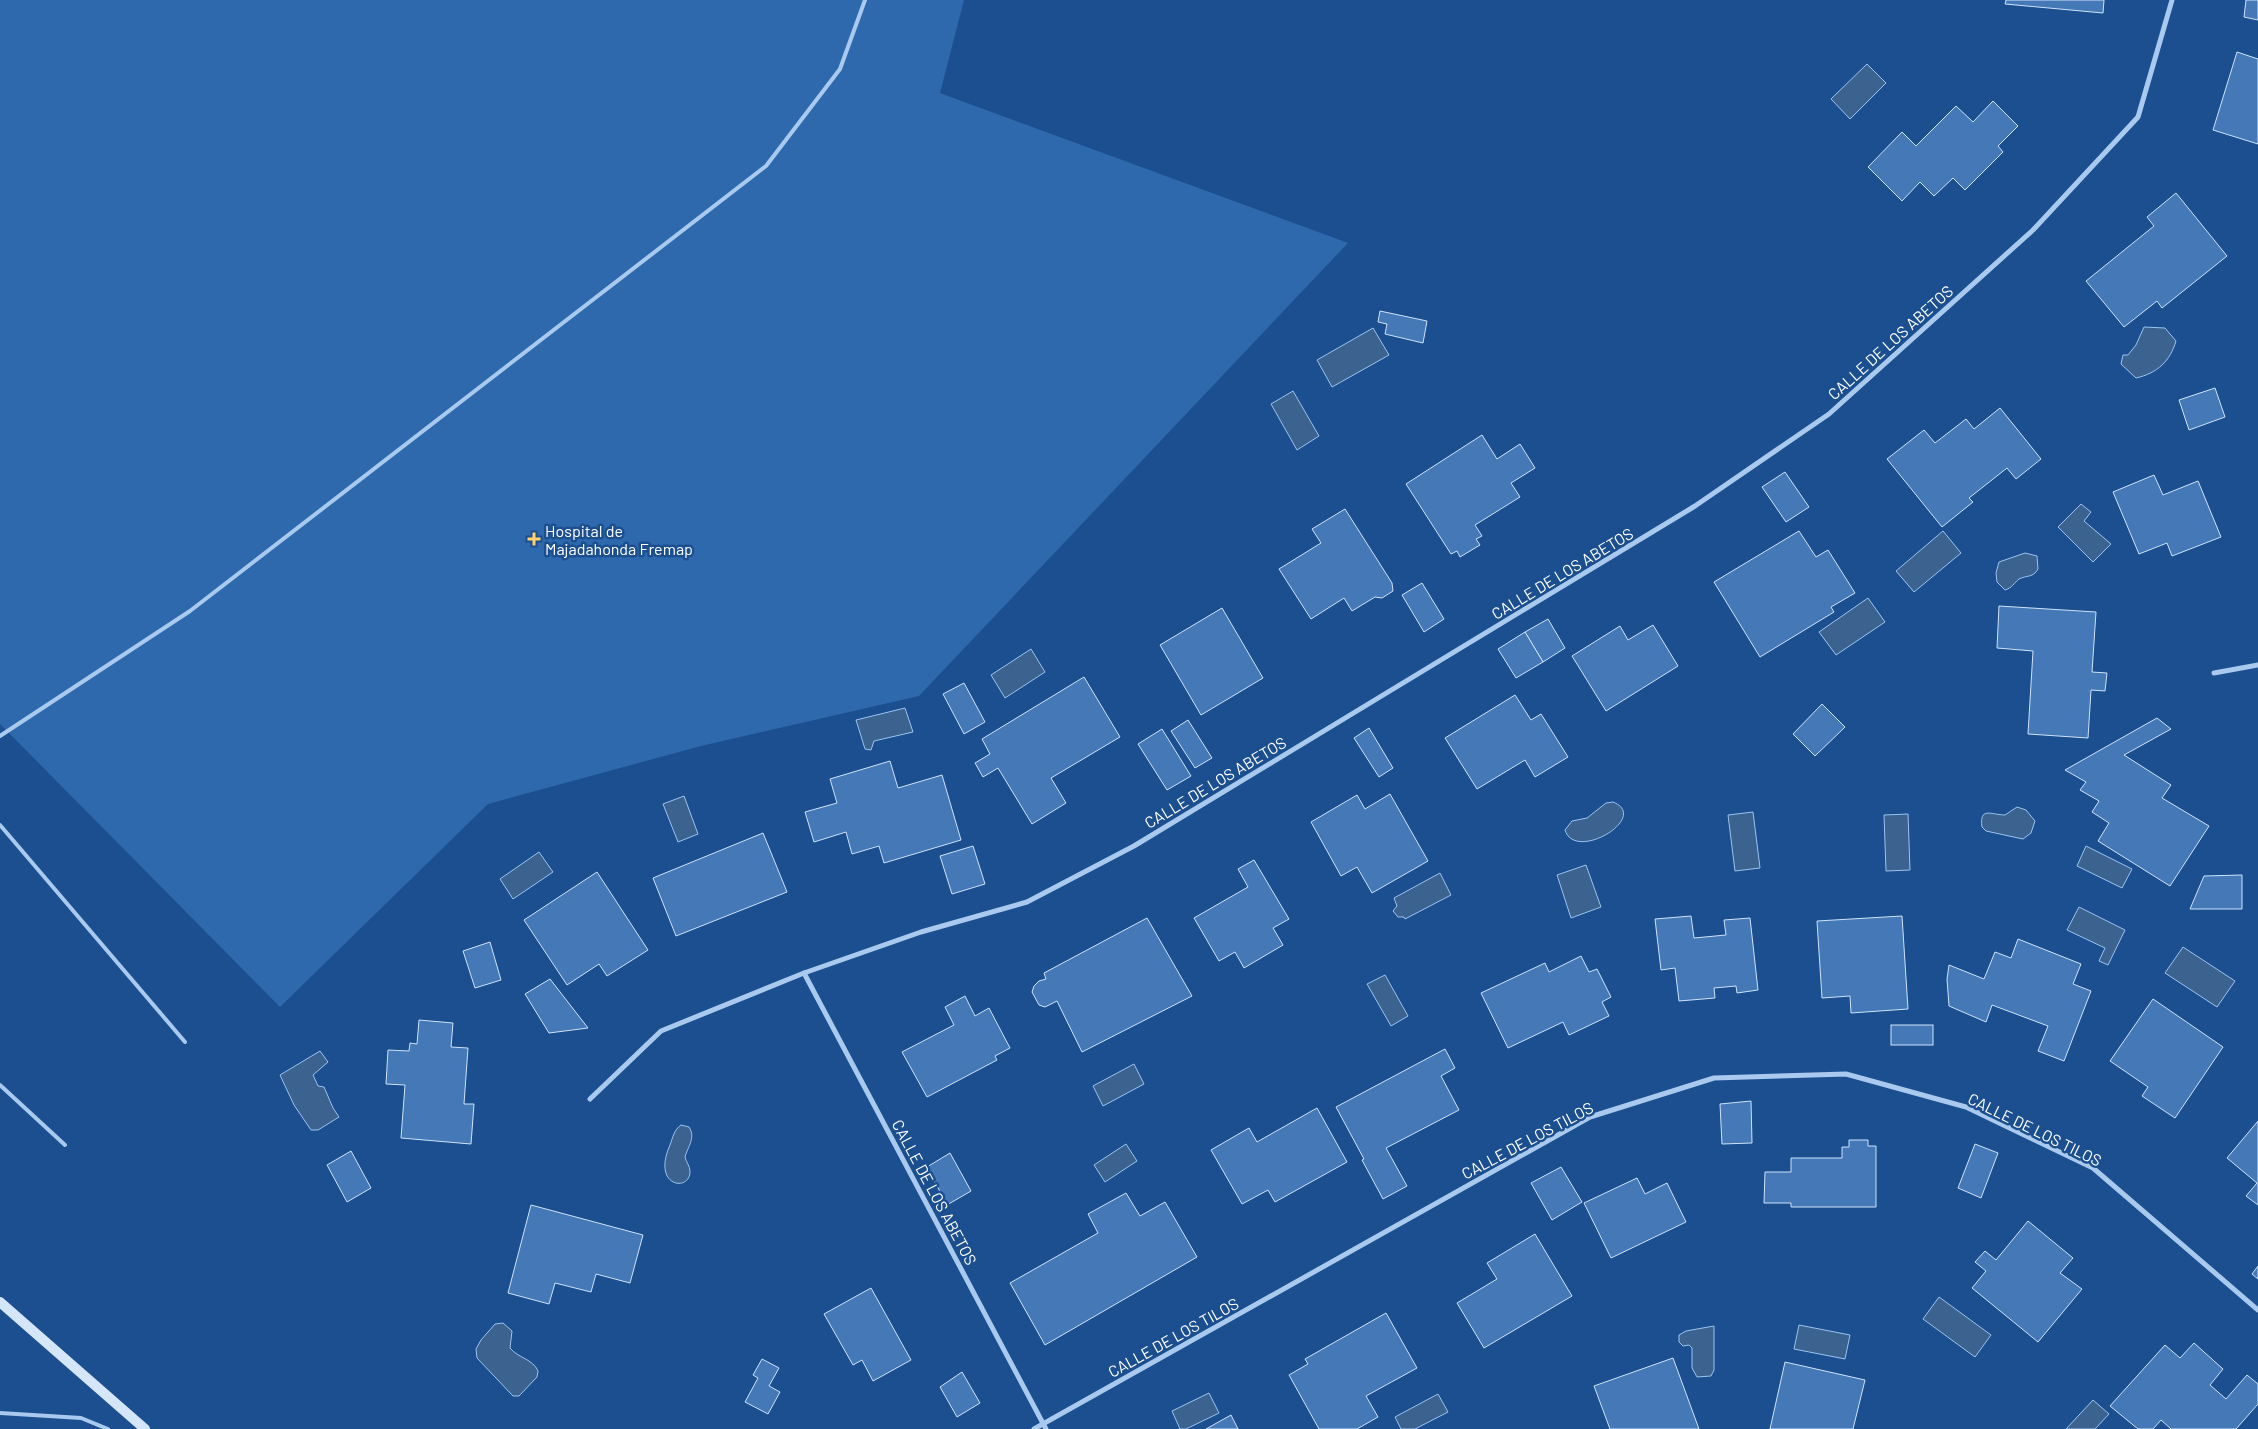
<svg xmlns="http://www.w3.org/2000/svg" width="2258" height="1429" font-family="Barlow,sans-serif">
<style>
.green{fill:#2e69ad}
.water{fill:#3c6290;stroke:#9cc4f0}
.building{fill:#4478b7;stroke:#cfe3fa}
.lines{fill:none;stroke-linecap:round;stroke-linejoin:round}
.lane{stroke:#a9c9ee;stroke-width:4}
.street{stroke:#a9c9ee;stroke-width:5}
.secondary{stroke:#d6e6fa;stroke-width:10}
.poi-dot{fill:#ffd166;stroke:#1b4f8f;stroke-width:2}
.labels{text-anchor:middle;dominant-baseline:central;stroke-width:5;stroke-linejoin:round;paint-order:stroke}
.street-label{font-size:16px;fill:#fff;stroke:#1b4f8f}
.poi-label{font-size:16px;fill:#fff;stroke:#1b4f8f;text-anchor:start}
</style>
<rect width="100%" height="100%" fill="#1b4f8f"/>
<polygon class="green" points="0,0 964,0 940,93 1348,243 919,696 701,746 488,804 280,1007 0,724"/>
<g class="water">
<polygon points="1867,64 1886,83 1850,119 1831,99"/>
<path d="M 2144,327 L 2165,328 L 2176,341 C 2170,361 2158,373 2136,378 L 2121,364 L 2123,355 L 2128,355 L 2136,345 Z"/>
<polygon points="1373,328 1389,355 1332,387 1317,360"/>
<polygon points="1293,391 1319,436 1297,450 1271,404"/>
<polygon points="2081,504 2091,512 2084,521 2111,544 2093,562 2058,527"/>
<polygon points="1943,531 1961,553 1914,592 1896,571"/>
<path d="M 2025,553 L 2037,556 L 2038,569 C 2033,578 2027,575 2019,579 C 2014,583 2012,588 2005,590 L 1997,582 L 1996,573 L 1999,562 Z"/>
<polygon points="1868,598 1885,622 1836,655 1819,632"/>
<polygon points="1031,649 1045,672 1005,698 991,675"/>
<polygon points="905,708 913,732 874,741 871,750 865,749 856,720"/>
<polygon points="684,796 698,834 678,842 663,804"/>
<path d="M 1613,802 C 1651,817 1575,863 1565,830 L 1572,821 L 1587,818 L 1606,803 Z"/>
<path d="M 2017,807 L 2026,810 L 2035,821 L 2031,833 L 2023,839 L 1986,831 L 1982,827 C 1979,806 1992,815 2005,815 Z"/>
<polygon points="1753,812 1760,868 1735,871 1728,815"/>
<polygon points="1908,814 1910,870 1886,871 1884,815"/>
<polygon points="2086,846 2132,869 2122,888 2077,866"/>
<polygon points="539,852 553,872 513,899 500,879"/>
<polygon points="1586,865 1601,907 1571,918 1557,875"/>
<polygon points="1440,873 1451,895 1405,919 1404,917 1398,917 1393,911 1397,906 1394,898"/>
<polygon points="2079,907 2125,930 2108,965 2099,961 2105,948 2067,930"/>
<polygon points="2183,947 2235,981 2217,1007 2165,973"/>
<polygon points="1385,975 1408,1016 1391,1026 1367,984"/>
<polygon points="320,1051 328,1062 313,1075 318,1086 324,1087 333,1108 339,1117 318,1130 311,1130 294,1105 280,1075"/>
<polygon points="1134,1064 1144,1084 1103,1106 1093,1086"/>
<path d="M 681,1125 L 689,1127 C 696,1138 688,1146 685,1157 C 686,1162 690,1166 690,1171 C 691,1192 651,1188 670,1145 C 673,1137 674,1130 681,1125 Z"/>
<polygon points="1126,1144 1137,1161 1105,1182 1094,1165"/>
<polygon points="1939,1297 1991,1335 1975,1357 1923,1319"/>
<path d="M 503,1323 L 512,1331 L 510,1348 C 518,1358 533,1359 538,1371 L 537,1377 L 519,1396 L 513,1396 L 477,1358 L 476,1349 L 481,1340 L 495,1324 Z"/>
<polygon points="1799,1325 1850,1335 1845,1359 1794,1349"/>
<polygon points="1714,1326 1714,1370 1711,1376 1697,1377 1692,1368 1692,1348 1689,1345 1683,1346 1679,1342 1679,1335 1686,1331"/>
<polygon points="1209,1393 1219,1413 1186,1429 1180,1429 1172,1411"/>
<polygon points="1438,1394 1448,1412 1415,1429 1401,1429 1395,1417"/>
<polygon points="2093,1400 2109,1414 2095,1429 2066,1429"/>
</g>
<g class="building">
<polygon points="2006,0 2104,0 2103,13 2005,4"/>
<polygon points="2246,0 2258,0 2258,20 2244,17"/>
<polygon points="2237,52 2258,59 2258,144 2213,130"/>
<polygon points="1993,101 2018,126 1998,146 2003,152 1965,190 1953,178 1934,196 1920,182 1902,201 1868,167 1902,132 1916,146 1956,106 1973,122"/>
<polygon points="2176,193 2227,256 2162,308 2157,301 2124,327 2086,281 2154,226 2147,217"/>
<polygon points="1380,311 1427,321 1423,343 1385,334 1387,324 1378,322"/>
<polygon points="2215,388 2225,417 2189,430 2179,400"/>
<polygon points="2000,408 2041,459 2016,479 2007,468 1969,498 1973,502 1942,527 1887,459 1924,430 1935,443 1966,419 1974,429"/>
<polygon points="1482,435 1497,459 1520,444 1535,468 1511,483 1520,497 1475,525 1482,536 1476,539 1480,545 1460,557 1457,551 1451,554 1406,484"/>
<polygon points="1785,472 1809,507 1786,522 1762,487"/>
<polygon points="2154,475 2163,495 2198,481 2221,537 2172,556 2167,543 2139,554 2113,492"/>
<polygon points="1345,509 1392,583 1393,591 1382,598 1375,597 1352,611 1344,598 1311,619 1279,569 1321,543 1312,529"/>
<polygon points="1799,531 1816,557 1828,550 1855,593 1831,607 1834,612 1760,657 1714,582"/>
<polygon points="1422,583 1444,619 1424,632 1402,595"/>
<polygon points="1999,606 2096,612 2092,672 2107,673 2105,691 2091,690 2088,738 2028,734 2033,651 1997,648"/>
<polygon points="1222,608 1263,678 1201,715 1160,645"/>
<polygon points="1548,619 1565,648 1543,662 1525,632"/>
<polygon points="1653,625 1678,666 1606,711 1572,656 1620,626 1628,640"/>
<polygon points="1525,632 1543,662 1516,678 1498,649"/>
<polygon points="1084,677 1120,737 1051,778 1066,803 1032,824 998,768 983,777 975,763 990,754 982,739"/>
<polygon points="964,683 985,722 964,734 943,694"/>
<polygon points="1515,695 1531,720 1541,714 1568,757 1535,777 1525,760 1477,789 1445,738"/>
<polygon points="1822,704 1845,727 1815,756 1793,734"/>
<polygon points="2157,718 2171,729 2124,755 2171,785 2162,798 2209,826 2170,886 2098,841 2109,823 2092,812 2099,801 2080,790 2086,782 2065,770"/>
<polygon points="1188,720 1212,758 1195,768 1171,731"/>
<polygon points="1369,728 1393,768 1379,777 1354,738"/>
<polygon points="1162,729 1191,776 1167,790 1138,744"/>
<polygon points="890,761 898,788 942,775 961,840 884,863 879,846 852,854 846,832 814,842 805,812 837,803 830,779"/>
<polygon points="1390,794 1428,861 1372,893 1357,867 1341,876 1311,822 1357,795 1365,809"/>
<polygon points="763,833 787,892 676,936 653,878"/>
<polygon points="973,846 985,884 952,894 940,856"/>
<polygon points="1254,860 1289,919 1273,928 1283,945 1244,968 1235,952 1219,961 1194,918 1248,887 1238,869"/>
<polygon points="597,872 648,950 607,976 599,964 567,985 524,920"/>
<polygon points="2242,875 2242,909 2190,909 2204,876"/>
<polygon points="1691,916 1694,938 1726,935 1724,920 1750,918 1758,990 1737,993 1736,986 1714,988 1715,998 1679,1001 1675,968 1661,970 1655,919"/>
<polygon points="1902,916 1908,1009 1851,1013 1850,996 1822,998 1817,921"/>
<polygon points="1147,918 1192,996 1082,1052 1057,1001 1045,1007 1039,1005 1032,992 1034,986 1039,981 1046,979 1044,973"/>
<polygon points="2018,939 2081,964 2073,984 2091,991 2064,1061 2038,1051 2048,1026 1992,1005 1986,1022 1949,1006 1947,979 1949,965 1984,979 1995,952 2011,958"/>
<polygon points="490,942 501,980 475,988 463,951"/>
<polygon points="1581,956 1589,972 1597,969 1611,997 1602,1002 1609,1016 1569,1035 1563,1022 1508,1048 1481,993 1545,963 1549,972"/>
<polygon points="550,979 588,1028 549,1033 525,994"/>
<polygon points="965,996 975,1016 989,1008 1010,1048 995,1056 997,1060 927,1097 902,1052 954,1025 945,1007"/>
<polygon points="2153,999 2223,1047 2175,1118 2142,1096 2148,1087 2110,1061"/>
<polygon points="419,1020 453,1023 451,1047 468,1048 464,1104 474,1104 471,1144 401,1138 405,1085 386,1084 388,1050 409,1051 410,1043 417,1044"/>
<rect x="1891" y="1025" width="42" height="20"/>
<polygon points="1445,1049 1455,1068 1441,1076 1459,1110 1386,1148 1407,1186 1383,1199 1362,1160 1364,1159 1336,1107"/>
<polygon points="1751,1101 1752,1143 1722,1144 1720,1104"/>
<polygon points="1317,1108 1347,1162 1275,1202 1268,1190 1242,1204 1211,1150 1249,1128 1257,1142"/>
<polygon points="2258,1121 2258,1205 2246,1196 2257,1183 2227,1158"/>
<polygon points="1849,1140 1868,1140 1868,1146 1876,1146 1876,1207 1791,1207 1791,1203 1764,1203 1765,1172 1791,1172 1791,1158 1842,1158 1842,1147 1849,1147"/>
<polygon points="1975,1144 1998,1153 1981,1198 1958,1188"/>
<polygon points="351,1151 371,1188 347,1202 327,1165"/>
<polygon points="950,1153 971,1191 947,1205 927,1167"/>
<polygon points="1561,1167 1582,1202 1552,1220 1531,1183"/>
<polygon points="1637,1178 1645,1194 1667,1183 1686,1222 1611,1258 1584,1203"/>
<polygon points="1126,1193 1140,1216 1165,1202 1197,1257 1045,1345 1010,1283 1098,1233 1088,1214"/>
<polygon points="531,1205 643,1235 630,1283 596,1274 591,1292 555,1283 549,1304 508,1293"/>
<polygon points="2028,1221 2073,1258 2060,1273 2082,1289 2038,1342 1972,1288 1986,1271 1975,1262 1985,1251 1996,1260"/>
<polygon points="1535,1234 1572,1296 1484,1348 1457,1303 1497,1279 1487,1263"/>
<polygon points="2258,1266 2258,1279 2252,1274"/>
<polygon points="871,1288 911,1360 873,1381 862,1360 853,1365 824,1314"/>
<polygon points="1386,1313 1417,1368 1366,1396 1378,1417 1357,1429 1319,1429 1289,1375 1308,1364 1305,1359"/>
<polygon points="2194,1343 2223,1369 2210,1385 2226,1399 2247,1375 2258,1384 2258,1404 2236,1429 2171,1429 2161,1420 2153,1429 2138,1429 2110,1406 2165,1345 2180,1358"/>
<polygon points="1673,1358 1699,1429 1610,1429 1594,1386"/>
<polygon points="762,1359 779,1368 769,1386 780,1392 768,1414 745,1402 758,1378 753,1375"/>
<polygon points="1785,1362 1865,1380 1853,1429 1770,1429"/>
<polygon points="962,1372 980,1403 957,1417 940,1387"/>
<polygon points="1231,1415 1238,1429 1206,1429"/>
</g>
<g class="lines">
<g class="lane">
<polyline points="0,736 190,611 766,166 840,69 865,0"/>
<polyline points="0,825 185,1042"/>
<polyline points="0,1085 65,1145"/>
<polyline points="0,1413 81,1418 108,1429"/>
</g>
<g class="street">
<polyline points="2214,673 2258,665"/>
<polyline points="804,973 1046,1429"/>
<polyline points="590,1099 661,1031 804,973 921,932 1027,902 1134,846 1695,506 1829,414 2033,230 2138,117 2172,0"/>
<polyline points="1034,1429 1590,1117 1714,1078 1846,1074 1966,1107 2093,1168 2258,1310"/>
</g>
<polyline class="secondary" points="0,1302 145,1429"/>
</g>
<path class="poi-dot" d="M531.5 531.5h5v5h5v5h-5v5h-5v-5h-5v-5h5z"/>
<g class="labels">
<g class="street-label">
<text transform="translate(1890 342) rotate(-42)">CALLE DE LOS ABETOS</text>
<text transform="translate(1562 573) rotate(-31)">CALLE DE LOS ABETOS</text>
<text transform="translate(1215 782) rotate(-31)">CALLE DE LOS ABETOS</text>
<text transform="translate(2035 1129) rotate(26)">CALLE DE LOS TILOS</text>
<text transform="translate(1527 1140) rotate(-28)">CALLE DE LOS TILOS</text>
<text transform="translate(935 1192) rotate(62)">CALLE DE LOS ABETOS</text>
<text transform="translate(1173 1337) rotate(-29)">CALLE DE LOS TILOS</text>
</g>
<g class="poi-label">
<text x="545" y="530">Hospital de<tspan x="545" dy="18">Majadahonda Fremap</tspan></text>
</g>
</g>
</svg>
